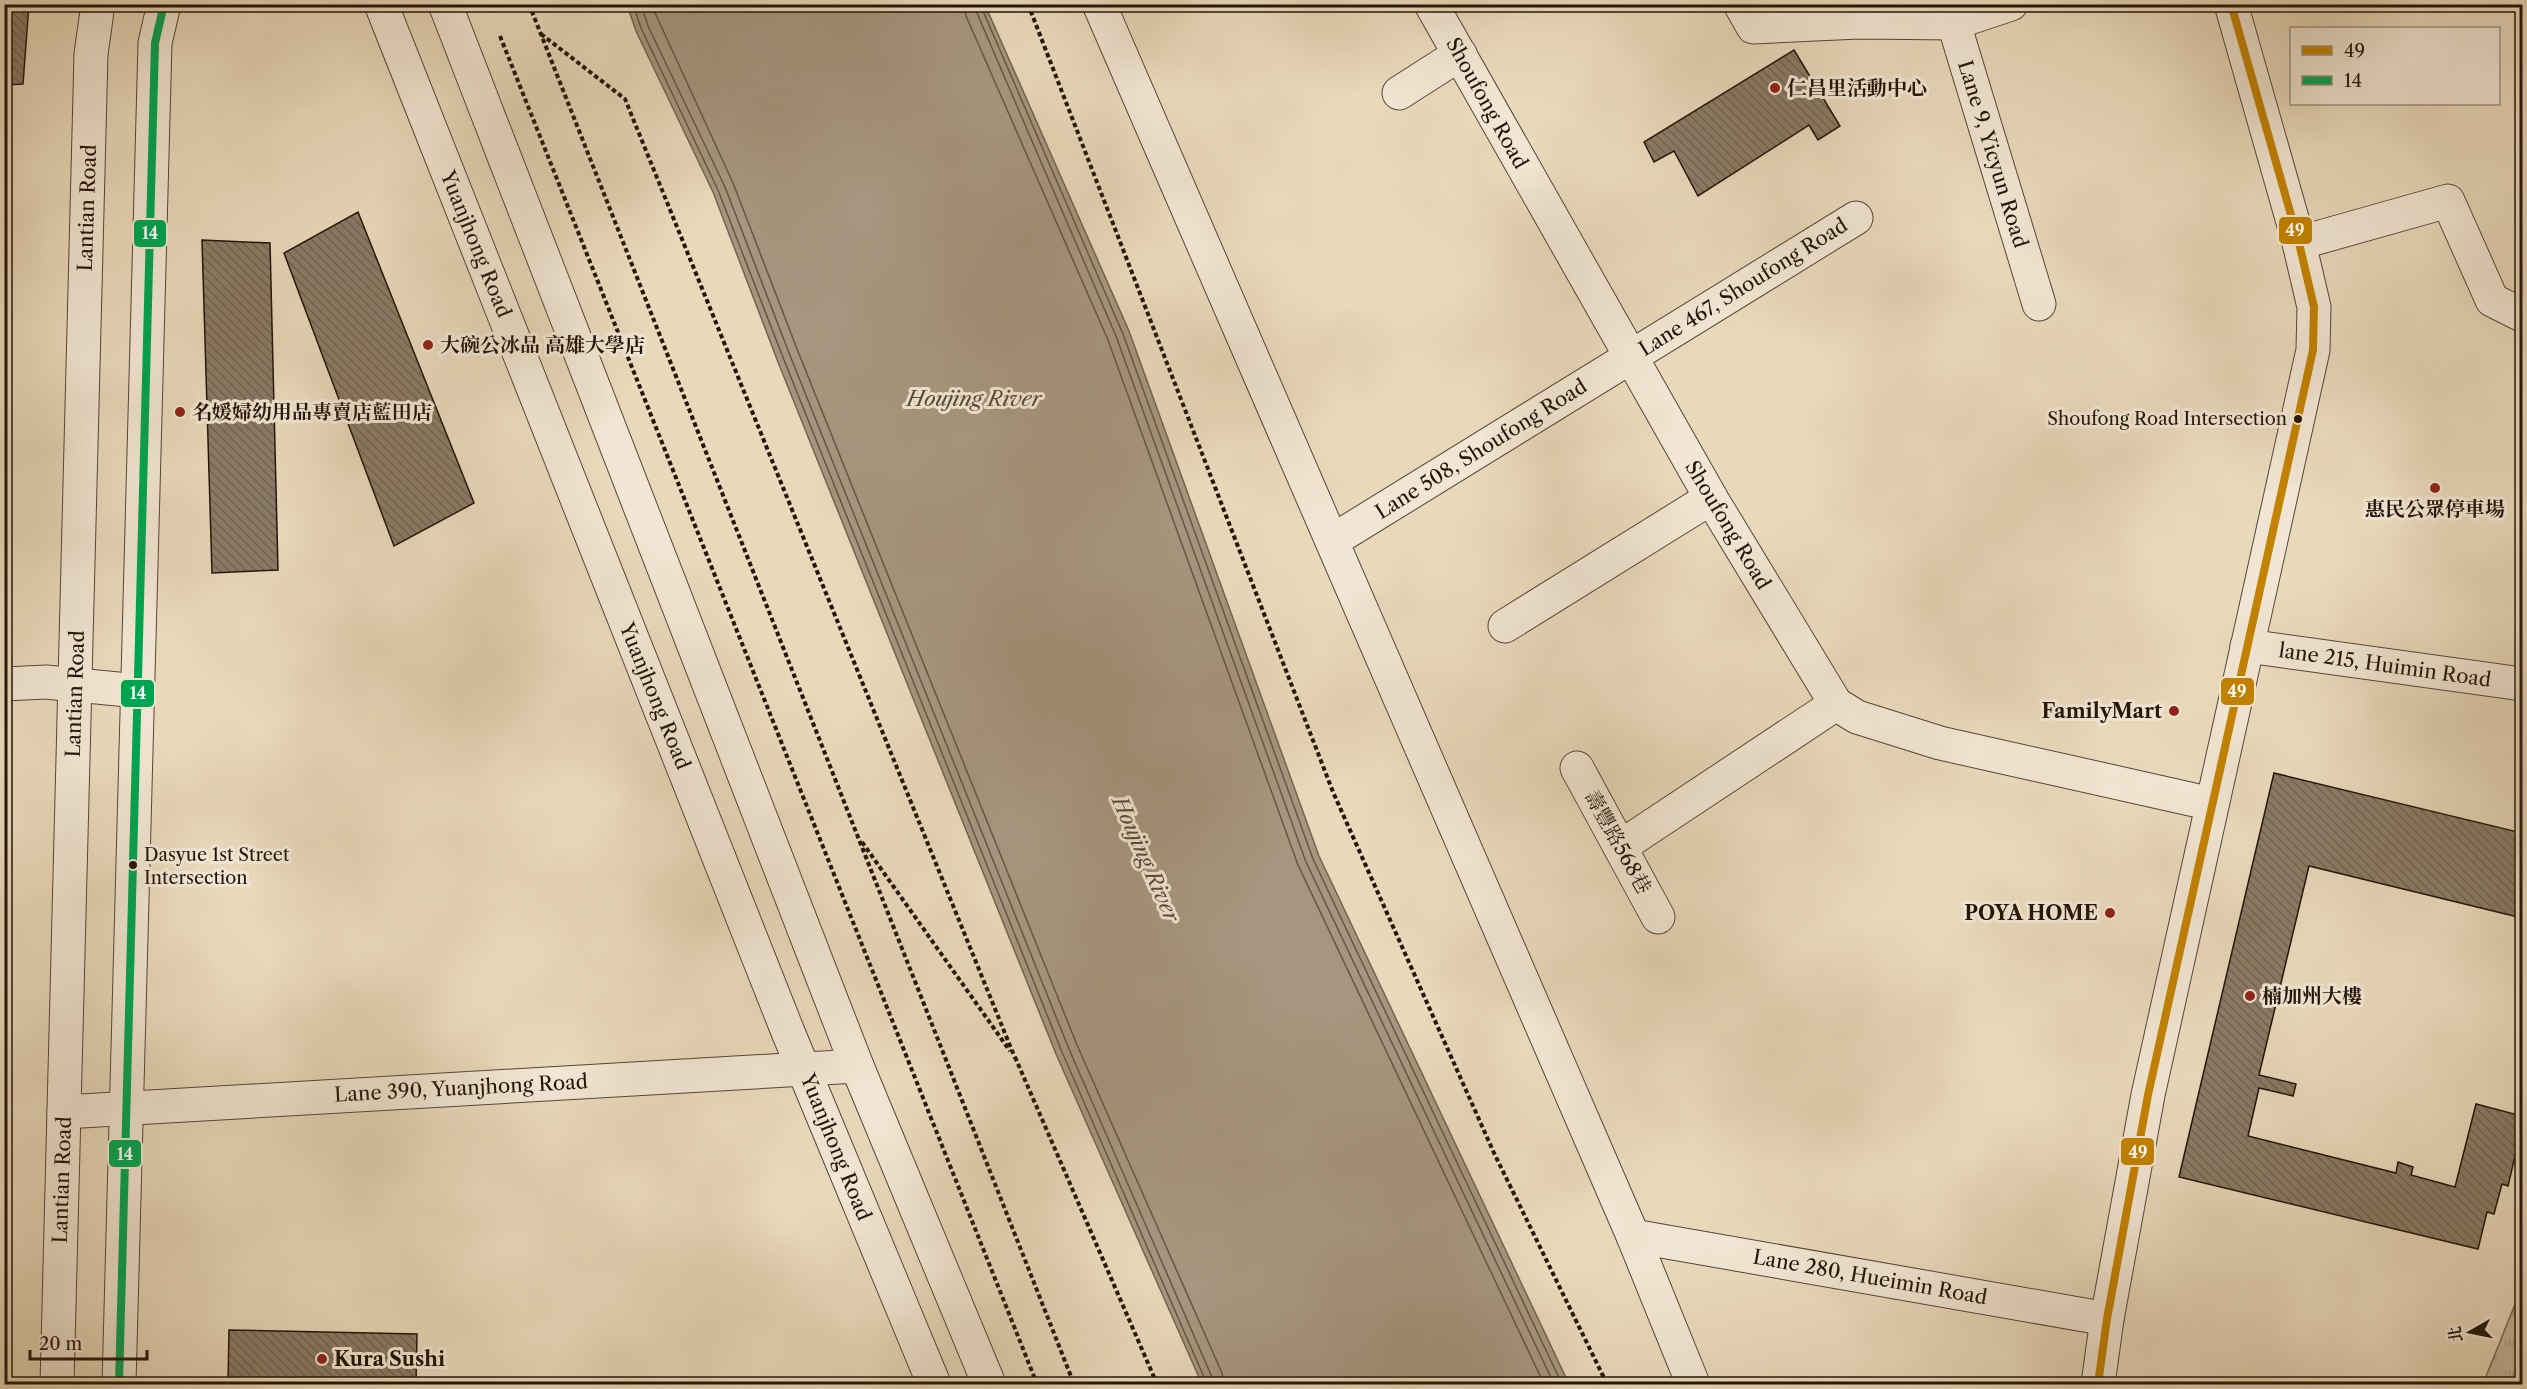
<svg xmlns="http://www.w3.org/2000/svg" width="2527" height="1389" font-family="'Libre Caslon Text','Noto Serif TC',serif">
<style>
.park{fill:url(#park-tufts);stroke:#766654;stroke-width:1.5}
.water{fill:#a6967f;stroke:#726250;stroke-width:1.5}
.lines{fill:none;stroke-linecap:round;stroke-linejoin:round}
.shore{stroke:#655644;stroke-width:1.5}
.building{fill:url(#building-back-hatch);stroke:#24150a;stroke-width:1.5}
.minor-casing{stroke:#554636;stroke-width:35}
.path{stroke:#24150a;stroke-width:4;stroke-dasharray:4.5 3;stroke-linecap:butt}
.minor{stroke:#f1e6d3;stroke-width:33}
.bus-1-casing{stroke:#f1e6d3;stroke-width:12}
.bus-2-casing{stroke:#f1e6d3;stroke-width:12}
.bus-1{stroke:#c28202;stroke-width:8}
.bus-2{stroke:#00a651;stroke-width:8}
.poi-dot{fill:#8f2418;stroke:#f1e6d3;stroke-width:2}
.bus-dot{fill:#24150a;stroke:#f1e6d3;stroke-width:2}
.labels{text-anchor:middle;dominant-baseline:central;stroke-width:6;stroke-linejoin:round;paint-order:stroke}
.bus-label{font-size:18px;fill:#24150a;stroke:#f1e6d3;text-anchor:end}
.poi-label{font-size:20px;font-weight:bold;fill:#24150a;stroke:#f1e6d3;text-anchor:start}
.street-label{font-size:20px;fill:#24150a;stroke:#f1e6d3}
.water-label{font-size:21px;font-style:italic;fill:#584939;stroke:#f1e6d3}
.line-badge{stroke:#f1e6d3;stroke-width:2}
.badge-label{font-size:16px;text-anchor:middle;font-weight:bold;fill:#fff}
</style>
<defs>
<pattern id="park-tufts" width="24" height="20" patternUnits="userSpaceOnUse" patternTransform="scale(1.5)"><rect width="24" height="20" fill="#c8b89d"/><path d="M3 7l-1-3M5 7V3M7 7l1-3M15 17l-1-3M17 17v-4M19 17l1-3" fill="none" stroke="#ac9d86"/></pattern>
<pattern id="building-back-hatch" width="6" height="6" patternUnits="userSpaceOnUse" patternTransform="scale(1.5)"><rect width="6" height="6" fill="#8a7b66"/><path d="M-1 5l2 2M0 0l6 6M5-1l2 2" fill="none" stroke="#716452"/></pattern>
</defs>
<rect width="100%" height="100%" fill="#e9d9bb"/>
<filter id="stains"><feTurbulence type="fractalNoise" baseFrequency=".00333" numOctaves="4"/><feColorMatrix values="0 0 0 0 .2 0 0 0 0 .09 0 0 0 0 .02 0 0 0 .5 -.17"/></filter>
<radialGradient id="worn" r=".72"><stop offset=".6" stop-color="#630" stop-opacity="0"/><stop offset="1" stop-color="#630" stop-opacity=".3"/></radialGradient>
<polygon class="park" points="2522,1287 2522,1384 2483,1384"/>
<polygon class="water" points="627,5 985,5 1129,331 1319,856 1569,1384 1202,1384 1056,1054 778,362 713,192 636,31"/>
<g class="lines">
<g class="shore">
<polyline points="633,4 641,28 718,190 784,360 1062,1052 1207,1384"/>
<polyline points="641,4 648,26 725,187 791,358 1069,1049 1215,1384"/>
<polyline points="651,4 733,183 799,354 1077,1045 1222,1373 1224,1384"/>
<polyline points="964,4 966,16 1108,340 1298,865 1544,1384"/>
<polyline points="973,4 1116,336 1306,862 1554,1384"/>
<polyline points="980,4 1123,334 1313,859 1562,1384"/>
</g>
</g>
<g class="building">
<polygon points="4,4 29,4 23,84 4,85"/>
<polygon points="1794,50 1840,126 1818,140 1809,125 1698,196 1674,151 1654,162 1644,142"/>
<polygon points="358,212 474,503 394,546 284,253"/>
<polygon points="202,240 270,243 278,570 212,573"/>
<polygon points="2274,773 2522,833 2522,918 2309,866 2259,1075 2296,1084 2293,1096 2259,1088 2248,1136 2396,1173 2398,1162 2413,1167 2411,1175 2455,1187 2476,1104 2522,1116 2522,1154 2516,1152 2508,1186 2502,1184 2494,1214 2487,1212 2478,1249 2179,1177"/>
<polygon points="229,1330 417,1334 416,1384 228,1384"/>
</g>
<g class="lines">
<defs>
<g id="minor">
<polyline points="381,4 788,1032 934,1384"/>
<polyline points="445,4 857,1066 989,1384"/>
<polyline points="1099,4 1633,1236 1693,1384"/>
<polyline points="1431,4 1711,498 1836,704 1857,717 1940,743 2212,804"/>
<polyline points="1740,4 1753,27 1859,22 1954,23 2011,4"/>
<polyline points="1948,4 2039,304"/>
<polyline points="1399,93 1460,54"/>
<polyline points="2299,243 2448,201 2492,300 2522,315"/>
<polyline points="1332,541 1856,218"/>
<polyline points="1505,626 1711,498"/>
<polyline points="2247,646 2522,684"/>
<polyline points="4,684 46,682 138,691"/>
<polyline points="1577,768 1658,917"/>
<polyline points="1620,847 1836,704"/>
<polyline points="64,1112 857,1066"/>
<polyline points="1633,1236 2107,1319"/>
<polyline points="57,1384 91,54 98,4"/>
<polyline points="119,1384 155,43 164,4"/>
<polyline points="2098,1384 2107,1319 2148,1095 2313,350 2314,307 2299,243 2231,4"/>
</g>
</defs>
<use href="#minor" class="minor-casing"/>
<g class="path">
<polyline points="529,4 1074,1384"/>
<polyline points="1028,4 1333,792 1494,1153 1607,1384"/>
<polyline points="541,34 625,99 1015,1058"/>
<polyline points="500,36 1037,1384"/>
<polyline points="862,842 1010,1051"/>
<polyline points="1015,1057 1157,1384"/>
</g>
<use href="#minor" class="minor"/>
<defs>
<polyline id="bus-1" points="2098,1384 2107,1319 2148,1095 2313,350 2314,307 2299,243 2231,4"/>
<polyline id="bus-2" points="119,1384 155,43 164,4"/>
</defs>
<use href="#bus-1" class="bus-1-casing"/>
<use href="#bus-2" class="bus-2-casing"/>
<use href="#bus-1" class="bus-1"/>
<use href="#bus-2" class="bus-2"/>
</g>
<g class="poi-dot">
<circle cx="1775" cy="88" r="6"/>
<circle cx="428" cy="345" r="6"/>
<circle cx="180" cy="412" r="6"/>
<circle cx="2435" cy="488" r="6"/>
<circle cx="2174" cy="711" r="6"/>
<circle cx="2110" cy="913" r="6"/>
<circle cx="2250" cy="996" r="6"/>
<circle cx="322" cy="1359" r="6"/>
</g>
<g class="bus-dot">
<circle cx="2298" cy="419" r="5"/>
<circle cx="133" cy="865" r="5"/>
</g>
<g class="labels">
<g class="bus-label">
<text x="2287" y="419">Shoufong Road Intersection</text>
<text x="144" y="855" text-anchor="start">Dasyue 1st Street<tspan x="144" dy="23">Intersection</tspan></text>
</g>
<g class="poi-label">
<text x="1787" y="88">仁昌里活動中心</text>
<text x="440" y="345">大碗公冰品 高雄大學店</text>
<text x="192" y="412">名媛婦幼用品專賣店藍田店</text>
<text x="2435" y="509" text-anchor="middle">惠民公眾停車場</text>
<text x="2162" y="711" text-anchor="end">FamilyMart</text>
<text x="2098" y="913" text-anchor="end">POYA HOME</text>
<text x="2262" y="996">楠加州大樓</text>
<text x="334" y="1359">Kura Sushi</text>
</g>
<g class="street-label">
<text transform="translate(1487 103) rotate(61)">Shoufong Road</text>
<text transform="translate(1993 154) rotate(73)">Lane 9, Yicyun Road</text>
<text transform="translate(87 208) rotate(-88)">Lantian Road</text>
<text transform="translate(476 244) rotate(68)">Yuanjhong Road</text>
<text transform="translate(1743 287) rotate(-32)">Lane 467, Shoufong Road</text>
<text transform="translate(1481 449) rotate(-32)">Lane 508, Shoufong Road</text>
<text transform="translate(1728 525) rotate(59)">Shoufong Road</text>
<text transform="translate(2385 665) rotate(8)">lane 215, Huimin Road</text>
<text transform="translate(75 694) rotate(-88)">Lantian Road</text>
<text transform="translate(655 696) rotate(68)">Yuanjhong Road</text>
<text transform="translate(1618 842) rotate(61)">壽豐路568巷</text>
<text transform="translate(461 1088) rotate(-3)">Lane 390, Yuanjhong Road</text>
<text transform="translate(836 1147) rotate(68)">Yuanjhong Road</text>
<text transform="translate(62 1180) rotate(-88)">Lantian Road</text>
<text transform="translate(1870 1277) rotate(10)">Lane 280, Hueimin Road</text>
</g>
<g class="water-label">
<text x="974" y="398">Houjing River</text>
<text transform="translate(1146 859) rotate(66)">Houjing River</text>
</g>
</g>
<g class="line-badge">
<rect x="2278" y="216" width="35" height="29" rx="6" fill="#c28202"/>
<rect x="133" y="219" width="34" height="29" rx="6" fill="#00a651"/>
<rect x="2220" y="677" width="35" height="29" rx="6" fill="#c28202"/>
<rect x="120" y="679" width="35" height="29" rx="6" fill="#00a651"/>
<rect x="2120" y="1137" width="35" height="29" rx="6" fill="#c28202"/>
<rect x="108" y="1139" width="34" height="29" rx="6" fill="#00a651"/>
</g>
<g class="badge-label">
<text x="2295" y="236">49</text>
<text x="150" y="239">14</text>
<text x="2237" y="697">49</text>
<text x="138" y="699">14</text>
<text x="2138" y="1158">49</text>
<text x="125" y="1160">14</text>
</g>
<rect width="2527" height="1389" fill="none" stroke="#e9d9bb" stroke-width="24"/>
<rect x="6" y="6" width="2515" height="1377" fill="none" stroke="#24150a" stroke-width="3"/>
<rect x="12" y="12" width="2503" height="1365" fill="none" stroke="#24150a" stroke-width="1.5"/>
<rect x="2290" y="27" width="210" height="78" fill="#f1e6d3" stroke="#9f9283" stroke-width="1.5"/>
<rect x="2302" y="46" width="30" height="9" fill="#c28202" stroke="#9f9283" stroke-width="1.5"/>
<text x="2344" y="57" font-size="18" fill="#24150a">49</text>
<rect x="2302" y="76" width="30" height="9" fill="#00a651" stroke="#9f9283" stroke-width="1.5"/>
<text x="2344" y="87" font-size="18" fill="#24150a">14</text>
<g transform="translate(2470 1332) rotate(261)" stroke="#f1e6d3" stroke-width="4.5" paint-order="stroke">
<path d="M0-4.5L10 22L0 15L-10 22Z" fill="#24150a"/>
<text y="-9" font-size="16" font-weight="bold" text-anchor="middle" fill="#24150a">北</text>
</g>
<path d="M30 1350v9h117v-9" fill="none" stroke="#24150a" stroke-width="3"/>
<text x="39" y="1350" font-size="18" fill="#24150a" stroke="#f1e6d3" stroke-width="4.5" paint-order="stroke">20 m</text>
<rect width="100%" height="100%" filter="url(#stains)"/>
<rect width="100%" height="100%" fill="url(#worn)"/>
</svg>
